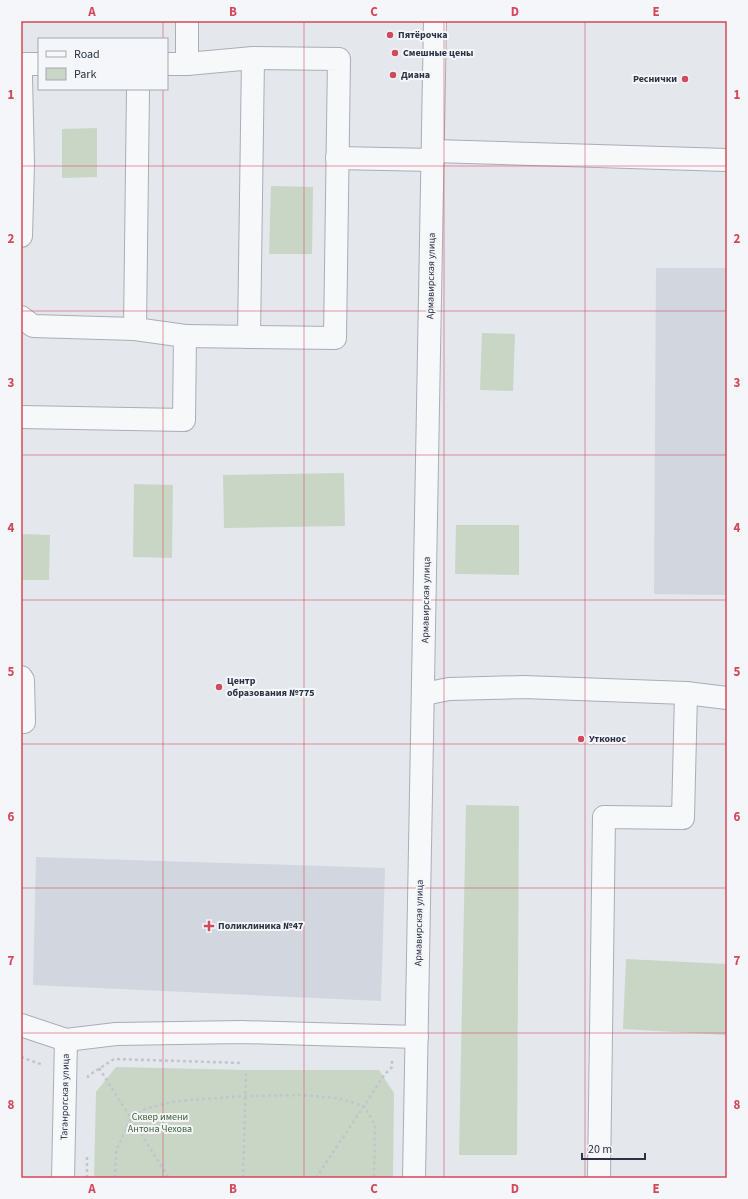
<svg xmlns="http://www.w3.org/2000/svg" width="748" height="1199" font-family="'Source Sans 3',sans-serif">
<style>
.built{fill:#d2d6de}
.green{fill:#c9d6c5}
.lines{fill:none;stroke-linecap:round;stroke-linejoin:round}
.minor-casing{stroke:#a9aeb7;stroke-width:24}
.path{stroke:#c2c5cb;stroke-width:2.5;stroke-dasharray:3 3;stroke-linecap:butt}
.minor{stroke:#f7f8fa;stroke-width:22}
.grid{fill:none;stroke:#d1495b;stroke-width:1;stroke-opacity:0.55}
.poi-dot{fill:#d1495b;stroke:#f4f6f9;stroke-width:1.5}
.labels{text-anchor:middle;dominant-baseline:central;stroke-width:4;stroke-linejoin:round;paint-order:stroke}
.poi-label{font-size:10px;font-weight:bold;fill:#2b3445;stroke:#f4f6f9;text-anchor:start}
.street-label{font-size:10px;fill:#2b3445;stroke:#f4f6f9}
.park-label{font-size:10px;fill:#3f6138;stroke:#f4f6f9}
.neatline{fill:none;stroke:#d1495b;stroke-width:1.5}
.grid-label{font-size:13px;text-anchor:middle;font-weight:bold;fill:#d1495b}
</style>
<rect width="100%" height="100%" fill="#e4e7ec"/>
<g class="built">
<polygon points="656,268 727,268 727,595 654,594"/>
<polygon points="36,857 385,868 381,1001 33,985"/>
</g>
<g class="green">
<polygon points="97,128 97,177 62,178 62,129"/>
<polygon points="271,186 313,187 312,254 269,254"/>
<polygon points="482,333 515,334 513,391 480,390"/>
<polygon points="344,473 345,526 224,528 223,475"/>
<polygon points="134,484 173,485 172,558 133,557"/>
<polygon points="456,525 519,525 519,575 455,574"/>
<polygon points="21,534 50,535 49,580 21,580"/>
<polygon points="466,805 519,806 517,1155 459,1155"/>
<polygon points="626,959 727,964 727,1035 623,1029"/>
<polygon points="116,1067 246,1070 379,1070 394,1093 393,1178 94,1178 96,1092"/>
</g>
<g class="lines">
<defs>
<g id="minor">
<polyline points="21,64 39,64"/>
<polyline points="167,64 187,64 187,21"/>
<polyline points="21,77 23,164 21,236"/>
<polyline points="433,151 727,160"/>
<polyline points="337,158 433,160"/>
<polyline points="21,317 33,326 135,329"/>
<polyline points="185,336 335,338 339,59 253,58 187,64"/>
<polyline points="249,337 253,58"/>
<polyline points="21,417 184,420 185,336 135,329 138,89"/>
<polyline points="21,677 23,680 24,722 21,722"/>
<polyline points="424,694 449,689 524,687 686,693 727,698"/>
<polyline points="21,1025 66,1040 116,1034 241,1032 417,1037"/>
<polyline points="63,1178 66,1040"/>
<polyline points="414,1178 435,21"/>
<polyline points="599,1178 604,817 683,818 686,693"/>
</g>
</defs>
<use href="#minor" class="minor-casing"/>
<g class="path">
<polyline points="21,1057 43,1065"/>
<polyline points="99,1068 169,1178"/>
<polyline points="88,1078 88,1076 114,1059 242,1063"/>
<polyline points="87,1178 87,1157"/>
<polyline points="115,1178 116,1151 131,1118 145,1109 176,1101 245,1096 302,1095 338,1098 364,1106 375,1125 374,1178"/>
<polyline points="243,1178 246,1070"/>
<polyline points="316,1178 385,1074 392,1067 392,1058"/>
</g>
<use href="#minor" class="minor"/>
</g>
<path class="grid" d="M 163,21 L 163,39M 304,21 L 304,1178M 444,21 L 444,1178M 585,21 L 585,1178M 163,89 L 163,1178M 21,166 L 727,166M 21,311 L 727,311M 21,455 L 727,455M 21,600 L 727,600M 21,744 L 727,744M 21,888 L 727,888M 21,1033 L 727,1033"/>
<g class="poi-dot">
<circle cx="390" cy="35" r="4"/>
<circle cx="395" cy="53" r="4"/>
<circle cx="393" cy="75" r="4"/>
<circle cx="685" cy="79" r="4"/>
<circle cx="219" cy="687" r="4"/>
<circle cx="581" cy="739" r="4"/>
<path d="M207 920h4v4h4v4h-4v4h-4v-4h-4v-4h4z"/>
</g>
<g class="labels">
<g class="poi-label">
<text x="398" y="35">Пятёрочка</text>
<text x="403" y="53">Смешные цены</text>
<text x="401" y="75">Диана</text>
<text x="677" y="79" text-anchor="end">Реснички</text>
<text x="227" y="681">Центр<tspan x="227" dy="12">образования №775</tspan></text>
<text x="589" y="739">Утконос</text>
<text x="218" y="926">Поликлиника №47</text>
</g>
<g class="street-label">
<text transform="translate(431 276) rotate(-89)">Армавирская улица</text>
<text transform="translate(426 600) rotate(-89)">Армавирская улица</text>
<text transform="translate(419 923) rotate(-89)">Армавирская улица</text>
<text transform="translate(65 1097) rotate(-89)">Таганрогская улица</text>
</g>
<g class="park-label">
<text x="160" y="1117">Сквер имени<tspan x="160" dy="12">Антона Чехова</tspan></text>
</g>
</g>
<rect width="748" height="1199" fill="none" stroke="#f4f6f9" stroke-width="44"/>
<rect x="38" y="38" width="130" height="52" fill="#f4f6f9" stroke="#a4a8b1"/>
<rect x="46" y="51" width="20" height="6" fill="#f7f8fa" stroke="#a4a8b1"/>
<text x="74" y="58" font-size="12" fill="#2b3445">Road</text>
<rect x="46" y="68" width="20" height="12" fill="#c9d6c5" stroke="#a4a8b1"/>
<text x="74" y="78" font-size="12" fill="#2b3445">Park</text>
<path d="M582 1153v6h63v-6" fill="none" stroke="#2b3445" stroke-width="2"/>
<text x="588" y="1153" font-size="12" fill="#2b3445" stroke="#f4f6f9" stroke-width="3" paint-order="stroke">20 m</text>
<rect x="22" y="22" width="704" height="1155" class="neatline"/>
<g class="grid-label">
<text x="92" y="16">A</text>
<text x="233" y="16">B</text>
<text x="374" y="16">C</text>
<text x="515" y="16">D</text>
<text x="656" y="16">E</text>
<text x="11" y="99">1</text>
<text x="737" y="99">1</text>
<text x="11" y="243">2</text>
<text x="737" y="243">2</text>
<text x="11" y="387">3</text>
<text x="737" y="387">3</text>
<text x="11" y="532">4</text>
<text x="737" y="532">4</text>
<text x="11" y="676">5</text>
<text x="737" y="676">5</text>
<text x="11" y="821">6</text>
<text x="737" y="821">6</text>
<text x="11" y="965">7</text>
<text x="737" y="965">7</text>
<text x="11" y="1109">8</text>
<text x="737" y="1109">8</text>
<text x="92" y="1193">A</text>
<text x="233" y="1193">B</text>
<text x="374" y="1193">C</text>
<text x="515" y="1193">D</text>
<text x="656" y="1193">E</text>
</g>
</svg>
